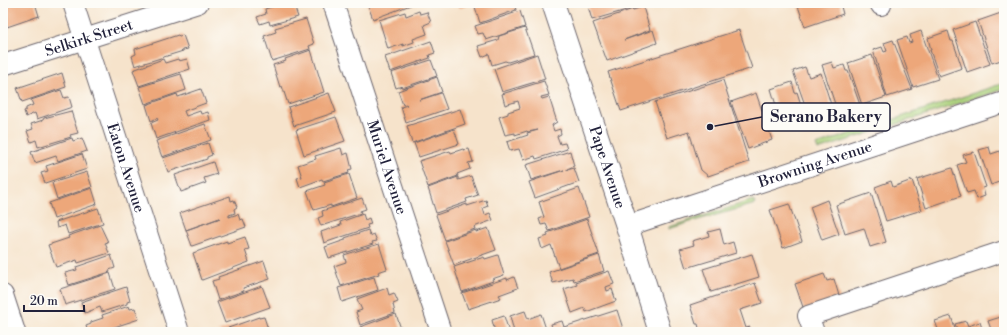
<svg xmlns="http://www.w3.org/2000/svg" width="1007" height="335" font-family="'Libre Bodoni',serif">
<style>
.green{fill:#abd07a;stroke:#66795a}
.building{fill:#eda77a}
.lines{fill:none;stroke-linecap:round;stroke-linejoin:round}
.minor-casing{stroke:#6c666d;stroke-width:22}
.major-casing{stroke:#6c666d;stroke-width:24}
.minor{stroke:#fff;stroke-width:20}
.major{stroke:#fff;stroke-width:22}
.labels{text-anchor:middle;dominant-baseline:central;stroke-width:3;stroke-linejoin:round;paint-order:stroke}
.street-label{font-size:15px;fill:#22223b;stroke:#fdfcf7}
.leader{fill:none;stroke:#22223b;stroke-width:1.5}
.callout-dot{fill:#22223b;stroke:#fdfcf7;stroke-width:1.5}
.callout{fill:#fdfcf7;stroke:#22223b;stroke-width:1.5}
.callout-label{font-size:16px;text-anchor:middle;font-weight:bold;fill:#22223b}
</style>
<rect width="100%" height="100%" fill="#fdfcf7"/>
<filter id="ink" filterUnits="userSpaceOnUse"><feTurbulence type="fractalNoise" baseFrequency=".025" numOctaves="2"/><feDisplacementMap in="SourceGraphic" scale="8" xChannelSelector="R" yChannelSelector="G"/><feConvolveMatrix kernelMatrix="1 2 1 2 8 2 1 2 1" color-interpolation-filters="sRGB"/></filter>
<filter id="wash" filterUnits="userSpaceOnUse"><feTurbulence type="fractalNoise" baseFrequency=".012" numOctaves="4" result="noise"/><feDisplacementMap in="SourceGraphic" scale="16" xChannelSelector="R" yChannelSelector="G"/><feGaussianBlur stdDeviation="0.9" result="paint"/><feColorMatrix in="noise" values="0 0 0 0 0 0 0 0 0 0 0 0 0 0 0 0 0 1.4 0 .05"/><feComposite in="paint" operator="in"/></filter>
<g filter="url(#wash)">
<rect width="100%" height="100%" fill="#f6e3cb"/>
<g class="green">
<polygon points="1004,83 1004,89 818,150 816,145"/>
<path d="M 753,200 L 755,204 C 726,213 697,219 669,229 L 669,227 Z"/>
</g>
<g id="blocks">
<g class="building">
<polygon points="3,3 35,3 39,16 7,27 7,25 3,26"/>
<polygon points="284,3 293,3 298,17 270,25 269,21 260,24 257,17 266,14 265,9"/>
<polygon points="367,3 416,3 373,19"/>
<polygon points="458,3 475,3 460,8"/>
<polygon points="486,3 514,3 516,10 480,23 475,7"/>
<polygon points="587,3 631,3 633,8 592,20"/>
<polygon points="797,3 840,3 843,14 805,27"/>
<polygon points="643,7 650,30 624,40 653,30 657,43 607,61 593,23 633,9 633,10"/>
<polygon points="419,11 420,14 427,12 431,22 424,25 427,34 413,39 414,42 403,46 403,44 388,49 379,20 405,12 406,16"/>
<polygon points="520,11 525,27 486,40 483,33 478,34 475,26"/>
<polygon points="1001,13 1004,23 1004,59 992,63 978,21"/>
<polygon points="306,19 314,44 309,46 310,49 272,61 264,36 276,32 275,28"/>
<polygon points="975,22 990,64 967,72 953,30"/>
<polygon points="525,28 534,54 508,62 505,61 492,65 489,54 482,57 478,46 498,40 499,36"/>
<polygon points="739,30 752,68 621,111 608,72"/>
<polygon points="921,31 938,79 913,87 897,40 907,37 909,43 912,42 910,35"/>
<polygon points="948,31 951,41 953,41 962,68 939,76 930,50 931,50 928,38"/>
<polygon points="178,35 179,36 183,35 188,49 183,50 183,51 135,66 132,56 136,54 135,49"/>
<polygon points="893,40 912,89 887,97 873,50 882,47 884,52 887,51 884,43"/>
<polygon points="431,41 435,53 429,55 430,58 390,72 385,57"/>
<polygon points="311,50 324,92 288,104 282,86 280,87 273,65 286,61 285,59"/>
<polygon points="537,54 545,79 502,92 494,69"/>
<polygon points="872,55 886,97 862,105 848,63"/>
<polygon points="163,59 165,63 178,59 179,61 187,59 190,69 139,86 133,70"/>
<polygon points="431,60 437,76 402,88 402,86 396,88 391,73"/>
<polygon points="832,62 834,68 844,65 846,71 848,71 860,105 838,113 822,65"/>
<polygon points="805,67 809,77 821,73 834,114 811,122 793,71"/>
<polygon points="62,73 66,87 22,102 17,88"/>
<polygon points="181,74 186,90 145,104 139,87"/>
<polygon points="437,77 442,92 419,100 441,93 447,109 406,123 401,107 407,105 406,104 403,105 398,91"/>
<polygon points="723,80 749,162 708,176 701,170 689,131 667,138 655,102"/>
<polygon points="544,81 549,95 541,97 542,99 549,97 557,122 552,125 554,131 560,129 561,134 557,136 560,144 565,143 567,149 536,159 535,156 523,160 519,149 510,151 507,142 528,135 527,133 538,130 528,132 527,131 515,135 515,133 505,135 499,117 508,114 508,112 520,108 518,101 505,105 502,94"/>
<polygon points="792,82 795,93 797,92 807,124 784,131 771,89"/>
<polygon points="201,89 206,103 184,111 186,116 200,111 201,114 208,112 210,120 156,139 151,123 158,120 157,118 151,121 146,105 177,94 178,97"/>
<polygon points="61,90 64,98 69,97 72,107 37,119 35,113 26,117 24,111 26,110 26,108 33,105 31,100"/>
<polygon points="329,93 336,112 294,126 288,107"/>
<polygon points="756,93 772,140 748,149 731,102"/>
<polygon points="460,109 465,124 412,143 407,126"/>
<polygon points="71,111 78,133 70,135 71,137 38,147 36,140 31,142 27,131 33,129 31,124 43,120 44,118"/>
<polygon points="336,117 345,141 304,155 296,130"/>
<polygon points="205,124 211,140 162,157 156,141"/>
<polygon points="454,129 459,144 419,157 414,143"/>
<polygon points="72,138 73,141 82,138 87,151 58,161 56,156 35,163 31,152"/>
<polygon points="208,143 212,155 207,157 207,159 168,172 163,158"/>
<polygon points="989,147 991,154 1000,151 1004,161 1004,180 991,185 979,150"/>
<polygon points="341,148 343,155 348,153 352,169 348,170 349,173 323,181 322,179 300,187 297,178 302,177 298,165 316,159 315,156"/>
<polygon points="463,149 464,150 469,149 473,162 468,163 470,169 457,174 458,176 428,187 419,161 450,151 451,153"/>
<polygon points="570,151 574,166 567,169 567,170 574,168 579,182 535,198 529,182 564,170 531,180 526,165"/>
<polygon points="974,152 986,187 983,188 985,196 977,199 974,191 967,193 957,165 966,162 963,155"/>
<polygon points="82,154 87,169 45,183 41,173 48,171 46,166"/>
<polygon points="213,162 217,174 204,178 206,183 181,192 175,175"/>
<polygon points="952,168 961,196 926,208 917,179"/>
<polygon points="87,172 92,187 57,199 52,183"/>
<polygon points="349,174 357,198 331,207 331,205 314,210 307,191 325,185 324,182"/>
<polygon points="471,176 478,195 466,199 467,202 436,213 428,188 458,177 458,180"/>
<polygon points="912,180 922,210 886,221 875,187 891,181 893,187"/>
<polygon points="92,188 97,204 54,219 49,203"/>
<polygon points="579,188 589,217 549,231 546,224 541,225 539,219 544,217 539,202"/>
<polygon points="871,193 886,242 870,247 864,228 845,234 836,205"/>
<polygon points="230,196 231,201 234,200 237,207 234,209 235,213 229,215 229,217 238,214 240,220 243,219 246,227 192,246 186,230 220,218 186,230 180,213"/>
<polygon points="362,198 366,209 360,211 361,213 321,226 318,218 323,216 322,211"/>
<polygon points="486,200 488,206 483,208 485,215 490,213 493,220 474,227 475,229 445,240 436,215 467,204 467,206"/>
<polygon points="827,200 839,234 822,240 810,207"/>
<polygon points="789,204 802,241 783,248 770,210"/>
<polygon points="98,208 103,223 68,234 65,225 57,228 56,222"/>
<polygon points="363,214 365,220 369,218 371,224 367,225 368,228 324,243 321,232 341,225 340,222"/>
<polygon points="587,219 599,254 559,268 551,245 542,249 539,239 548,236 547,233"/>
<polygon points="100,225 108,242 105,243 109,253 78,263 77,260 56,267 48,245 69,238 68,236"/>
<polygon points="488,228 496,250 454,265 445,241 476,230 476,232"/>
<polygon points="720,229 724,245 733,242 736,253 686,268 680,249 694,245 692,241 709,236 708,232"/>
<polygon points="368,230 370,236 374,234 377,241 372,242 373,244 329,258 325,247 345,240 345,238"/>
<polygon points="245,237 249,249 245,250 249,262 202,280 193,253 227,241 227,243"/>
<polygon points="379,244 387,269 378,272 379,274 341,286 334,266 346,262 344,255"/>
<polygon points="752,254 759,277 711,292 703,269"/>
<polygon points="111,255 115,268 109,270 110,272 69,285 65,273 77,270 76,267"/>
<polygon points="498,255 504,275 492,279 493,281 462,292 454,267 484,257 485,259"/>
<polygon points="599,255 604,271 574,281 573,278 553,283 549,272"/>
<polygon points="264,261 270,279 243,288 244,291 218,300 212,281 219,279 218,277"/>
<polygon points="609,271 614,284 606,287 607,291 612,289 616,301 586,312 585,308 572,313 564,289 577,285 576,282"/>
<polygon points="110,273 115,289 65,305 60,289"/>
<polygon points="824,274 827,281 834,279 840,299 804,310 795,284"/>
<polygon points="374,277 378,290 342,302 338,288"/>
<polygon points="514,277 518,288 499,295 501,298 468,309 462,293 507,278 507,280"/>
<polygon points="755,283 762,303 740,310 746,328 750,327 752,332 700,332 698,324 696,324 690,305"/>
<polygon points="262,286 270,307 225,323 217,302"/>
<polygon points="126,287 130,301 127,302 127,304 102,312 100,307 85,313 81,302"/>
<polygon points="387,288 389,295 394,293 398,302 393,304 395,313 360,325 356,312 362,310 357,299"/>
<polygon points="129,306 130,309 135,308 139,319 99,332 88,332 86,326 91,324 91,322 103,318 102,315"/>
<polygon points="617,310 624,332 553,332 551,324 562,321 564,327"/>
<polygon points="525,311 528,319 541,314 547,332 514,332 510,316"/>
<polygon points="396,314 402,332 362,332 360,327"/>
<polygon points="504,316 509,332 495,332 492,320"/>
<polygon points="951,316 956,332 939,332 935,321"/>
<polygon points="1004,316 1004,332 992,332 988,321"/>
<polygon points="259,317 259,318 264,317 269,332 217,332"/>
<polygon points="966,321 968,326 980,322 983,332 958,332 955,324"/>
<polygon points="127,327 129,332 111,332"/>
</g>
</g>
</g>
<g filter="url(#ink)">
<use href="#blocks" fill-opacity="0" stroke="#6c666d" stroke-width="1"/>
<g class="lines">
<defs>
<g id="minor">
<path id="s1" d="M 73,3 L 179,332"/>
<path id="s2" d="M 333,3 L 441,332"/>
<polyline points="880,3 881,5"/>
<path id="s3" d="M 3,65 L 198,3"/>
<path id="s4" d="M 627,226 L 1004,102"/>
<polyline points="3,295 15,332"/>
<polyline points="814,332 808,316 1004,251"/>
</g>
<g id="major">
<path id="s5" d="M 553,3 L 627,226 L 660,332"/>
</g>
</defs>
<use href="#minor" class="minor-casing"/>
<use href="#major" class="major-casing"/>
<use href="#minor" class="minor"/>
<use href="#major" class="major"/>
</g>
</g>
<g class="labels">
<g class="street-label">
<text stroke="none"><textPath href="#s3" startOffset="90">Selkirk Street</textPath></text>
<text stroke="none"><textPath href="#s4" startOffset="198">Browning Avenue</textPath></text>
<text stroke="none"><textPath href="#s5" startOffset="173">Pape Avenue</textPath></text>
<text stroke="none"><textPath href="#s1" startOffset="173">Eaton Avenue</textPath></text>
<text stroke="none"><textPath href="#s2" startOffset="173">Muriel Avenue</textPath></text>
</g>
</g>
<path class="leader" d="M710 127L762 117"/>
<circle class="callout-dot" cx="710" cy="127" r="4"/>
<rect class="callout" x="762" y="103" width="128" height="28" rx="4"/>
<g class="callout-label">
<text x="826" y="122">Serano Bakery</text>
</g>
<rect width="1007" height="335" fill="none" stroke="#fdfcf7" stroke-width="16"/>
<path d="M24 305v6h60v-6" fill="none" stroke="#22223b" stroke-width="2"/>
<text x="30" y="305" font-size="12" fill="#22223b" stroke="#fdfcf7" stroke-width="3" paint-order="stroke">20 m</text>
</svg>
